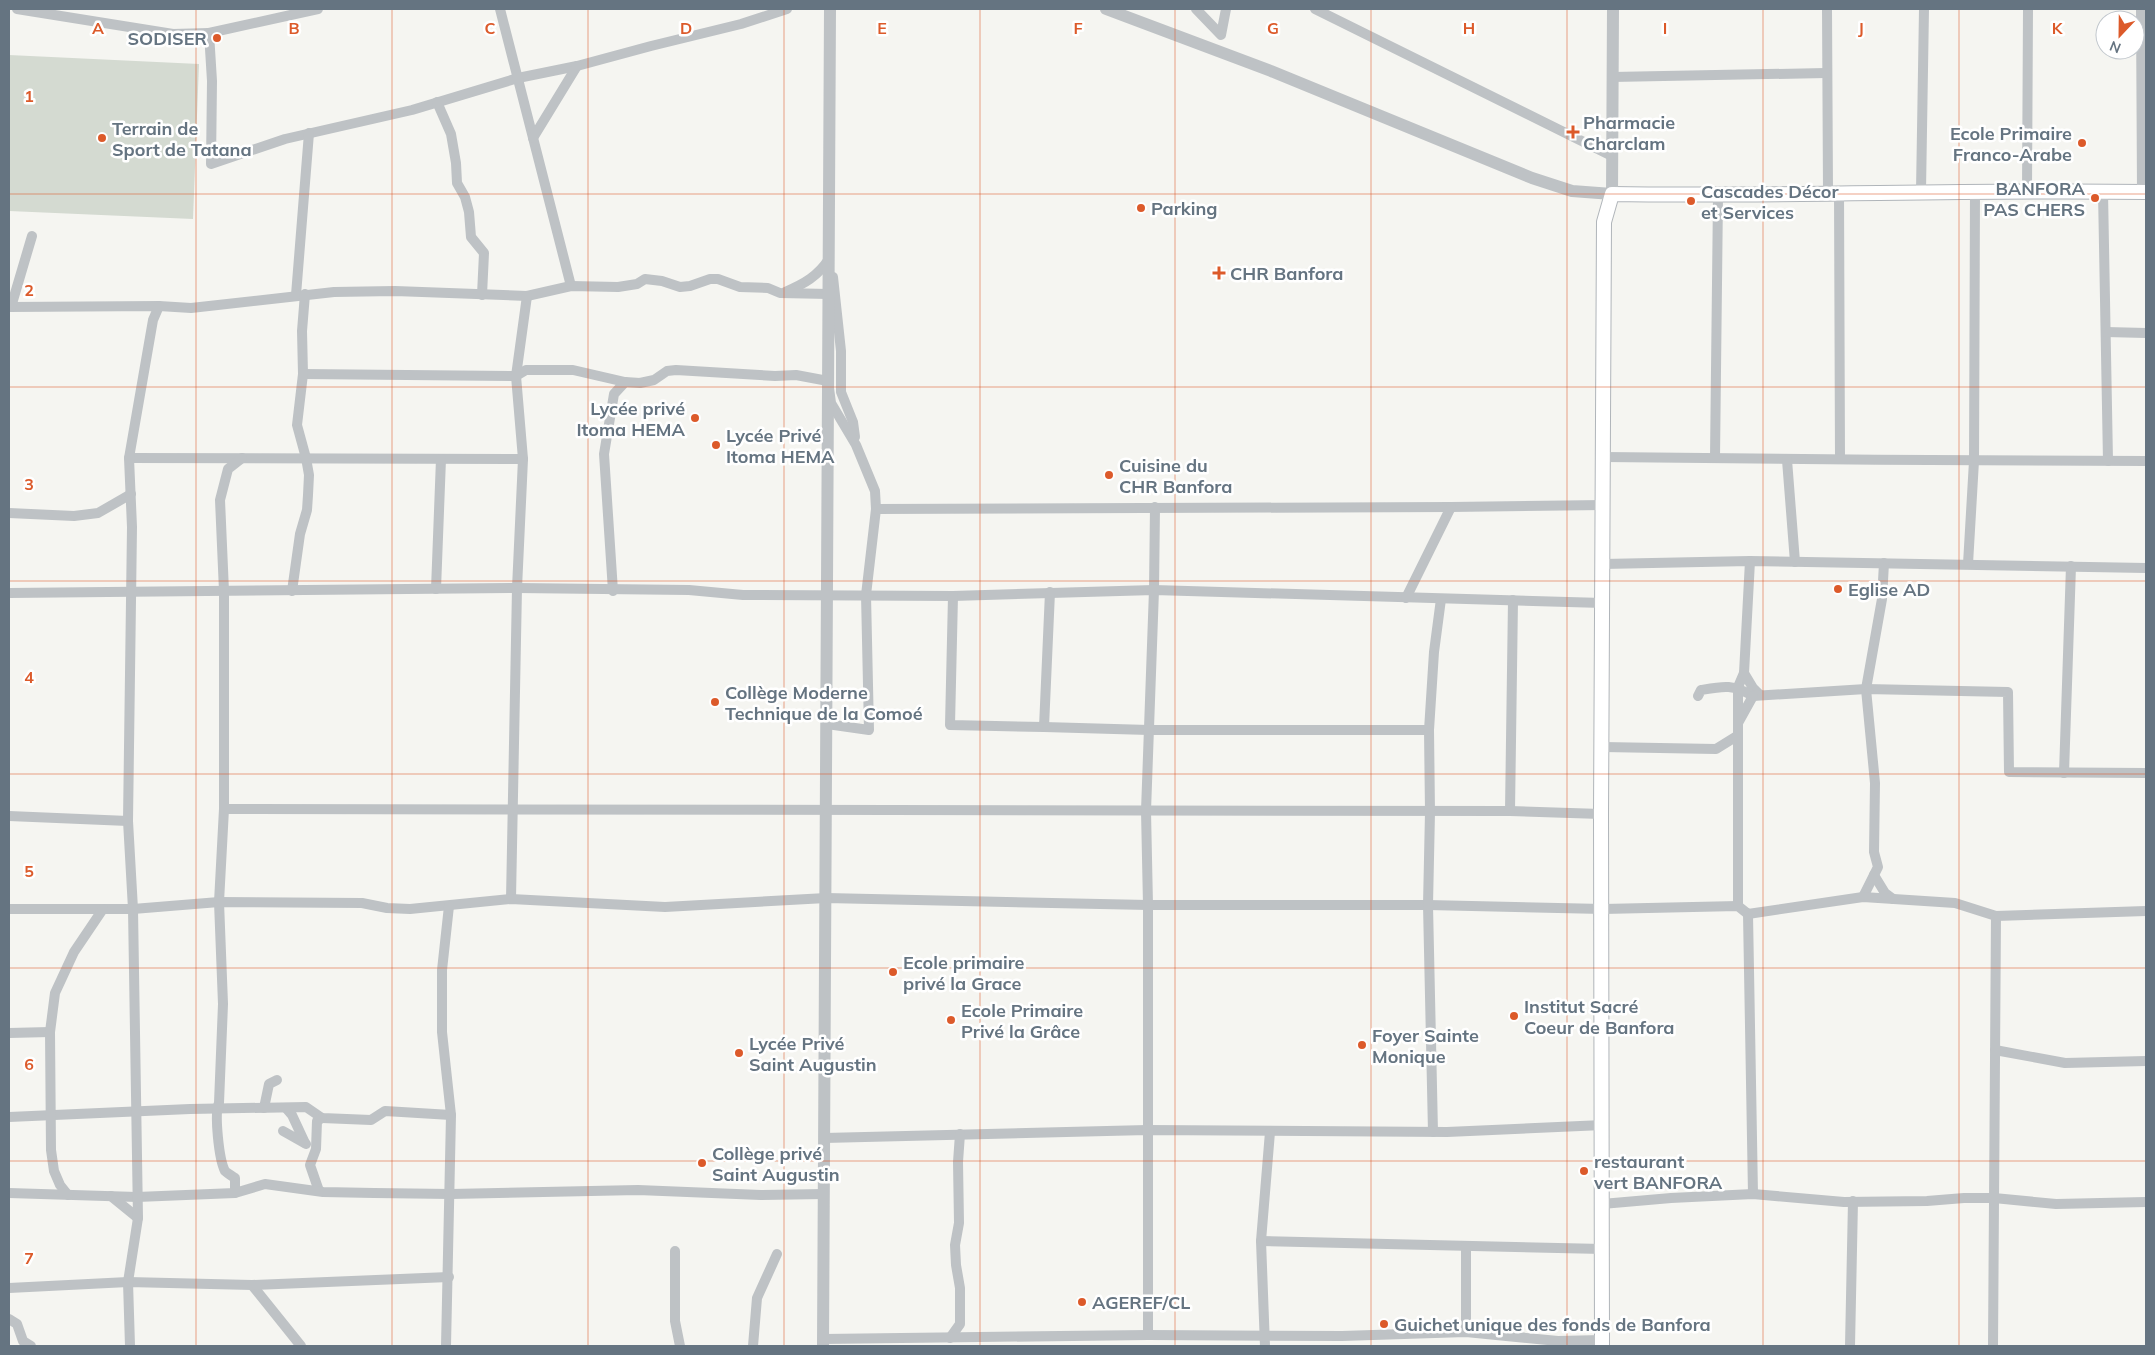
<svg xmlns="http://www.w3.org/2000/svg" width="2155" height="1355" font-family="Mulish,sans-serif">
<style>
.green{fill:#d4dad1}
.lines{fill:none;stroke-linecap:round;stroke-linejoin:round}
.secondary-casing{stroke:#b0b5ba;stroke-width:16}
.minor{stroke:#bec2c5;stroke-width:10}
.tertiary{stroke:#bec2c5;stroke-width:12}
.secondary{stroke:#fff;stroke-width:14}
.grid{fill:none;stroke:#dc5a2a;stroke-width:1;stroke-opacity:0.55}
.poi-dot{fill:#dc5a2a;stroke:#fff;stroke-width:2}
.labels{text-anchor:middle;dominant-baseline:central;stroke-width:5;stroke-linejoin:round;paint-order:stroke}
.poi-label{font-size:18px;font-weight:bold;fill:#657481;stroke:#fff;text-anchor:start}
.grid-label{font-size:16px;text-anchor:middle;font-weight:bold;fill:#dc5a2a;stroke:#fff;stroke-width:5;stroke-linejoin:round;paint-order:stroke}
</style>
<rect width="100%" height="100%" fill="#f5f5f1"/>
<polygon class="green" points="9,55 199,64 193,219 9,211"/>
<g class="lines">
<defs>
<path id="secondary" d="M 1602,1346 L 1601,814 L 1604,222 L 1612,194 C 1790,197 1968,189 2146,192"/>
</defs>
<use href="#secondary" class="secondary-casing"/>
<g class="minor">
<polyline points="17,9 173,34 209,33"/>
<polyline points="318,9 209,33 212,81 211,164 285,139 412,110 518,78 577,66 651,46 741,24 787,9"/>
<polyline points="500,9 571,286"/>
<polyline points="1196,9 1221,35 1226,9"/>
<polyline points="1315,9 1612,156"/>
<polyline points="1827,9 1828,192"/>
<polyline points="1612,77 1826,73"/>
<polyline points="437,102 451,134 456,163 457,183 465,197 469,212 471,237 484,253 482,295"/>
<polyline points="533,138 577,66"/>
<polyline points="1921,191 1924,9"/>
<polyline points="2027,191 2028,9"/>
<polyline points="1839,192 1840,459"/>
<polyline points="2103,192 2108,461"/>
<polyline points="833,277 841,351 841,392 853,422 855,437"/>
<path d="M 785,292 C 804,284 818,276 829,259"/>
<polyline points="296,295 309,133"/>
<polyline points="9,307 159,306 191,308 334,292 395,291 527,296 571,286 618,287 637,284 645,279 662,281 680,287 690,286 710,279 718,279 740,287 768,288 780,293 829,294"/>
<polyline points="11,307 32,236"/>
<polyline points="2106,332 2146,333"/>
<polyline points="303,374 516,376 526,370 573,370 625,382 640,383 654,380 667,371 676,370 775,376 796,375 828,381 831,403 856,445 875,491 876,509 866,595 869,730 827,724"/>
<path d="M 1604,457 C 1785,459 1965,461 2146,461"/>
<polyline points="129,458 523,459"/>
<polyline points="1715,458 1718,196"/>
<polyline points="1787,460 1795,562"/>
<polyline points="876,509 1451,507 1604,505"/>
<polyline points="9,513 74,516 98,513 131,494"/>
<polyline points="1603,564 1750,561 2146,568"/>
<polyline points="1968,564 1974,461 1975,191"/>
<polyline points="436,589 441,459"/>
<polyline points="292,591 300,534 307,510 308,495 309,475 306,458 297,425 303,374 302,331 305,294"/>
<polyline points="613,591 604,454 614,394 625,382"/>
<polyline points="9,593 517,588 689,590 743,595 953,596 1154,590 1603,603"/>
<polyline points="953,596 950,725 1044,727 1050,592"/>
<polyline points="1406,598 1451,507"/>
<polyline points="1744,673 1753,688 1760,695"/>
<path d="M 1698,696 L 1701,690 C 1724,686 1732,684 1753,696 L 1866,689 L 2008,692 L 2009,772 L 2146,773"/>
<polyline points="1738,723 1753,696"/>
<polyline points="1044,727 1149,730 1429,730"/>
<polyline points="1603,747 1716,749 1737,736"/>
<polyline points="2064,773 2071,566"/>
<polyline points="224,809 1510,811 1601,814"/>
<polyline points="1510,811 1513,600"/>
<polyline points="9,816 128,821"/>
<polyline points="1874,875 1885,893 1893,899"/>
<polyline points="1863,897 1878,867 1874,852 1875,783 1866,689 1882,599 1884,563"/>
<polyline points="511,899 517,588 523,459 516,376 527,296"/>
<polyline points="1738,906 1738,687 1744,673 1750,561"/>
<polyline points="9,909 133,909 219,902 362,903 387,908 410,909 511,899 665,907 826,898 1148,905 1428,905 1603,909 1738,906 1748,914 1863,897 1955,903 1996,916 2146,911"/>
<polyline points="1748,914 1753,1194"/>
<polyline points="9,1033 50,1032"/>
<polyline points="1995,1050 2065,1063 2146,1061"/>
<polyline points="264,1108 269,1084 277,1080"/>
<polyline points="286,1108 292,1115 305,1143"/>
<polyline points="9,1117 190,1109 306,1107 322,1118 371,1120 385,1111 451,1115"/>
<polyline points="283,1131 306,1144"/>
<polyline points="1433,1132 1428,905 1430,812 1429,730 1434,652 1441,599"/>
<polyline points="824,1138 1147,1130 1447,1132 1603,1125"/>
<polyline points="319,1191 310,1165 316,1149 317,1121 322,1118"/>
<polyline points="9,1193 137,1197 235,1193 265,1184 323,1192 374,1193 451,1194 638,1190 761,1195 824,1194"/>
<path d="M 235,1193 L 235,1178 C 232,1176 227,1173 225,1171 C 219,1160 214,1113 219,1103 L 223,1004 L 219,902 L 224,809 L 224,591 L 220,500 L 228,469 L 242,458"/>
<polyline points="68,1195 60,1185 54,1171 51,1150 50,1032 55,993 74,952 103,909"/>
<polyline points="111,1196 138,1218"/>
<polyline points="1602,1204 1671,1198 1753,1194 1844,1202 1927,1201 1964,1198 1994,1198 2056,1204 2146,1202"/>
<polyline points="1261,1241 1603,1249"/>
<polyline points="675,1251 675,1321 680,1346"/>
<polyline points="252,1285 301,1346"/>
<polyline points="9,1288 128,1282 252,1285 449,1277"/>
<polyline points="9,1319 17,1324 23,1341 31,1346"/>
<polyline points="1466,1332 1466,1246"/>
<polyline points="1148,1335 1148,905 1146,811 1154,590 1155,507"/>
<polyline points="950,1338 960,1324 960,1288 956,1265 955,1245 959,1223 958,1162 960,1134"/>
<polyline points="823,1339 1148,1335 1342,1336 1466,1332 1558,1341 1602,1340"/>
<polyline points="130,1346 128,1282 138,1218 133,909 128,821 132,527 129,458 153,320 159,306"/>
<polyline points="446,1346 451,1115 442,1032 442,970 449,906"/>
<polyline points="753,1346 757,1298 777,1254"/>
<polyline points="1265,1346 1261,1241 1270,1132"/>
<polyline points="1850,1346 1853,1201"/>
<polyline points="1993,1346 1996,916"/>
</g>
<g class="tertiary">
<polyline points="1106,9 1271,71 1532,178 1572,191 1612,194 1613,9"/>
<polyline points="2142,9 2143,192"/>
<polyline points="823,1346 830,9"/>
</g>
<use href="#secondary" class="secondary"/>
</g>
<path class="grid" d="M 196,9 L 196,1346M 392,9 L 392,1346M 588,9 L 588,1346M 784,9 L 784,1346M 980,9 L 980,1346M 1175,9 L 1175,1346M 1371,9 L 1371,1346M 1567,9 L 1567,1346M 1763,9 L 1763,1346M 1959,9 L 1959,1346M 9,194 L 2146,194M 9,387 L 2146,387M 9,581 L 2146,581M 9,774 L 2146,774M 9,968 L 2146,968M 9,1161 L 2146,1161"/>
<g class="poi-dot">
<circle cx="217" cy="38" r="5"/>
<path d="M1570.5 124.5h5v5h5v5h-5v5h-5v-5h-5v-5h5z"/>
<circle cx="102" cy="138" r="5"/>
<circle cx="2082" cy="143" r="5"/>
<circle cx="2095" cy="198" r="5"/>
<circle cx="1691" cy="201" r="5"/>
<circle cx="1141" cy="208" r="5"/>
<path d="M1216.5 265.5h5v5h5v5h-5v5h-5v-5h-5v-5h5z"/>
<circle cx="695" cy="418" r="5"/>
<circle cx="716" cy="445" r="5"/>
<circle cx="1109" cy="475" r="5"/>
<circle cx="1838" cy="589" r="5"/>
<circle cx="715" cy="702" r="5"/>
<circle cx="893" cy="972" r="5"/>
<circle cx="1514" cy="1016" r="5"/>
<circle cx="951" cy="1020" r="5"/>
<circle cx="1362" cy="1045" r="5"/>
<circle cx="739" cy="1053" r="5"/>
<circle cx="702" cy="1163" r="5"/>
<circle cx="1584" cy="1171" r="5"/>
<circle cx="1082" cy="1302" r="5"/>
<circle cx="1384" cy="1324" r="5"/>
</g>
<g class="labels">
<g class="poi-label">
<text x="207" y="38" text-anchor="end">SODISER</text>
<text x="1583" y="122">Pharmacie<tspan x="1583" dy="21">Charclam</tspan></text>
<text x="112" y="128">Terrain de<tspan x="112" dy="21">Sport de Tatana</tspan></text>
<text x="2072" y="133" text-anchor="end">Ecole Primaire<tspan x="2072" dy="21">Franco-Arabe</tspan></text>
<text x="2085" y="188" text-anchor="end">BANFORA<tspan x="2085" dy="21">PAS CHERS</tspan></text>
<text x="1701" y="191">Cascades Décor<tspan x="1701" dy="21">et Services</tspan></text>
<text x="1151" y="208">Parking</text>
<text x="1230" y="273">CHR Banfora</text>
<text x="685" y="408" text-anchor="end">Lycée privé<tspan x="685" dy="21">Itoma HEMA</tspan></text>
<text x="726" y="435">Lycée Privé<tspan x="726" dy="21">Itoma HEMA</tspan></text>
<text x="1119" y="465">Cuisine du<tspan x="1119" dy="21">CHR Banfora</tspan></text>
<text x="1848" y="589">Eglise AD</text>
<text x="725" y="692">Collège Moderne<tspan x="725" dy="21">Technique de la Comoé</tspan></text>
<text x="903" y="962">Ecole primaire<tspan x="903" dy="21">privé la Grace</tspan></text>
<text x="1524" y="1006">Institut Sacré<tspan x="1524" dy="21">Coeur de Banfora</tspan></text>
<text x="961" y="1010">Ecole Primaire<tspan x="961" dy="21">Privé la Grâce</tspan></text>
<text x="1372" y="1035">Foyer Sainte<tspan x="1372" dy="21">Monique</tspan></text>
<text x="749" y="1043">Lycée Privé<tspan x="749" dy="21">Saint Augustin</tspan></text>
<text x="712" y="1153">Collège privé<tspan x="712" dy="21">Saint Augustin</tspan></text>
<text x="1594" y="1161">restaurant<tspan x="1594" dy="21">vert BANFORA</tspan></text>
<text x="1092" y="1302">AGEREF/CL</text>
<text x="1394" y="1324">Guichet unique des fonds de Banfora</text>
</g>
</g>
<g class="grid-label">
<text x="98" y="34">A</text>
<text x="294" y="34">B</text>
<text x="490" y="34">C</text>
<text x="686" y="34">D</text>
<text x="882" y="34">E</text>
<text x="1078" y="34">F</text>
<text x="1273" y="34">G</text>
<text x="1469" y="34">H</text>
<text x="1665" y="34">I</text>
<text x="1861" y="34">J</text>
<text x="2057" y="34">K</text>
<text x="29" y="102">1</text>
<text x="29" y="296">2</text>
<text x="29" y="490">3</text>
<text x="29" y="683">4</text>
<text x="29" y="877">5</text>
<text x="29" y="1070">6</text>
<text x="29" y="1264">7</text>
</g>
<rect width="2155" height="1355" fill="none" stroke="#657481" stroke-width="20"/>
<g transform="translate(2120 35) rotate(202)"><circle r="24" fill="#ffffff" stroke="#c1c7cd"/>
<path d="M0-4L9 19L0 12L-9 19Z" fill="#dc5a2a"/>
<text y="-8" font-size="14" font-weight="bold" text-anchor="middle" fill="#657481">N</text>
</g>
</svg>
